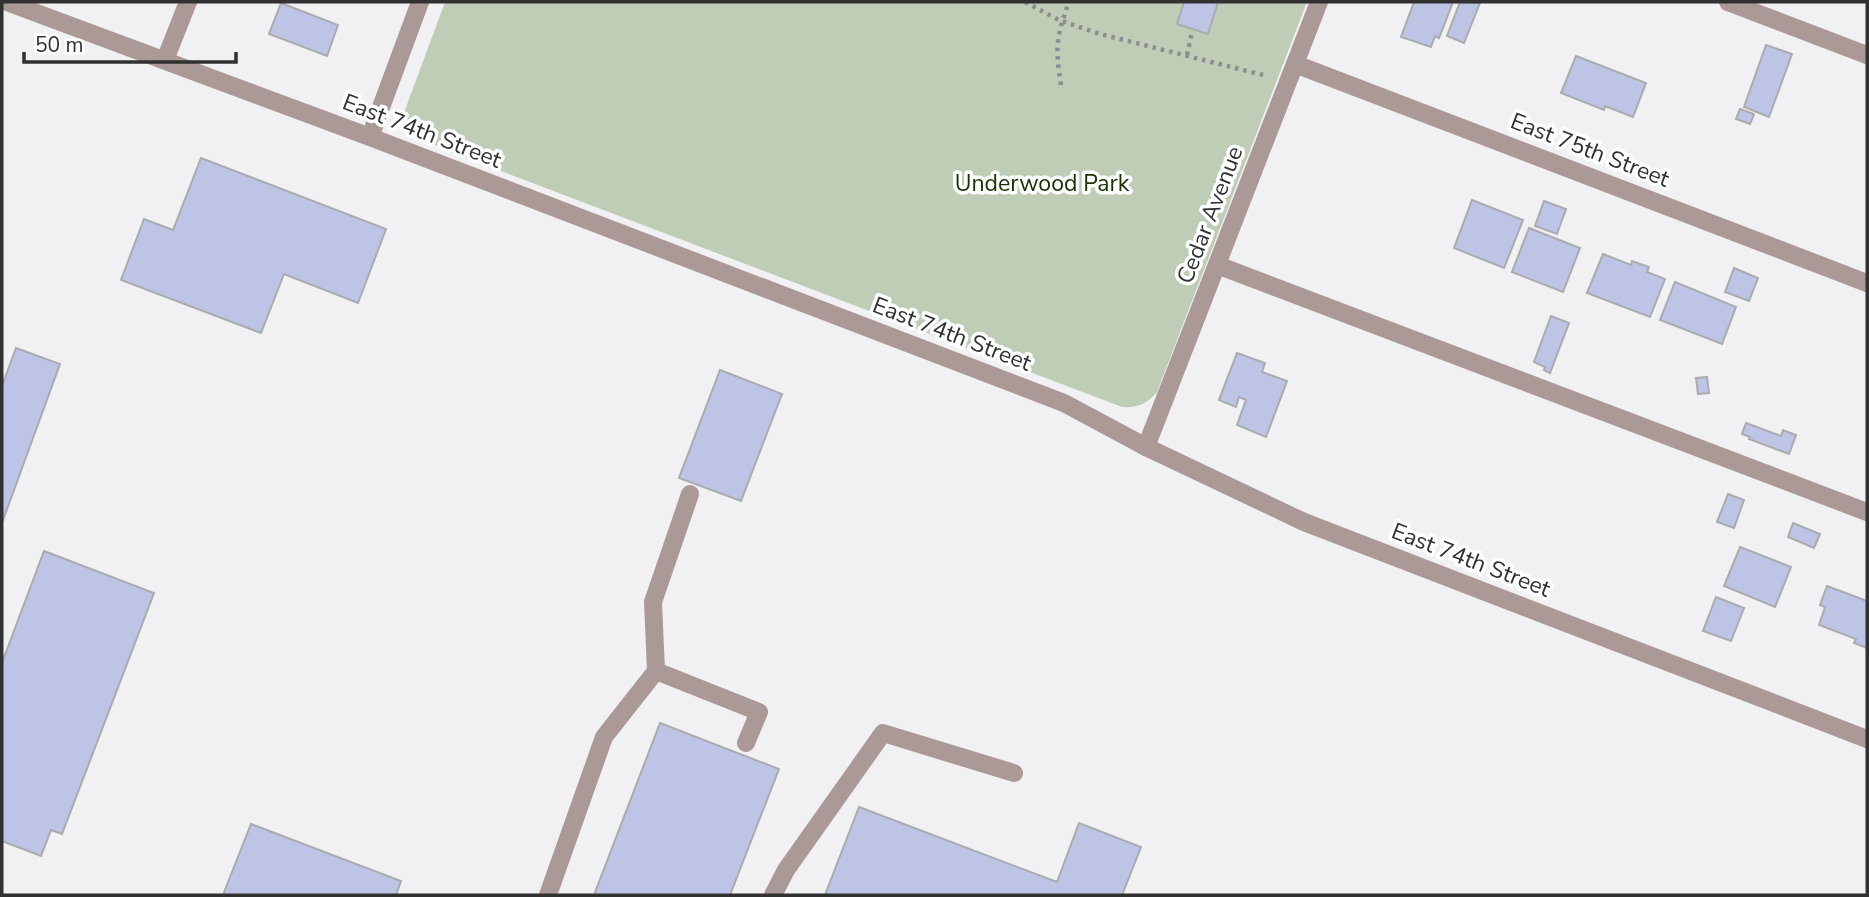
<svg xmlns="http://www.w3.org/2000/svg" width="1869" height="897" font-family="'Nunito Sans',sans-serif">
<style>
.green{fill:#c0cdb6}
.building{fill:#bec4e6;stroke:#aaabad;stroke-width:2}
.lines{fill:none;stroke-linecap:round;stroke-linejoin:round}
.path{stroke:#8d8d8f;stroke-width:4.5;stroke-dasharray:3.5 5;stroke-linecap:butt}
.minor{stroke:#ab9997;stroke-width:18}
.labels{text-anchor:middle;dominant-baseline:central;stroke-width:7;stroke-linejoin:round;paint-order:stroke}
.street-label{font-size:23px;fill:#313132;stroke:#feffff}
.park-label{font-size:23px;fill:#193000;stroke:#feffff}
</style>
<rect width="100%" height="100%" fill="#f1f1f4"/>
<path class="green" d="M 445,2 L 1307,2 L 1157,392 C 1147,404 1137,408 1122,407 L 448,151 C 426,140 409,136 405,110 Z"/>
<g class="building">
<polygon points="1184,2 1218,2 1208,34 1177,24"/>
<polygon points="1414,2 1453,2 1439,38 1435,36 1431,47 1401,37"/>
<polygon points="1460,2 1480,3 1464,43 1447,36"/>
<polygon points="281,3 338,25 327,56 269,34"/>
<polygon points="1766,45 1792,54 1769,117 1744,107"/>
<polygon points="1576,56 1646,83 1633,117 1605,106 1604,110 1561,93"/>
<polygon points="1740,109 1754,114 1750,124 1736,119"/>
<polygon points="201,158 386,229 358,303 284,274 261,333 121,280 144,219 173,230"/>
<polygon points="1472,200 1523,220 1504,268 1454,248"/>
<polygon points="1544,201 1566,209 1557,234 1535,226"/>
<polygon points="1529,228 1580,248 1563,292 1512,272"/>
<polygon points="1603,254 1631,265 1632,261 1649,267 1647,272 1665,279 1650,317 1587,293"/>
<polygon points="1734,268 1758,278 1749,301 1725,292"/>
<polygon points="1675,282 1736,307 1722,344 1660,320"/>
<polygon points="1551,316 1569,323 1550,373 1544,370 1545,367 1534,362"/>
<polygon points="16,348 60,364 2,523 2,386"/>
<polygon points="1237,353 1265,363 1262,372 1287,381 1266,437 1237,425 1246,400 1239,397 1236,407 1219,400"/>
<polygon points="720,370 782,394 741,501 679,478"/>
<polygon points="1707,377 1709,393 1698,394 1696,378"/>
<polygon points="1746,423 1781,436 1783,430 1796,435 1789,454 1749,439 1750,437 1742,434"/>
<polygon points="1728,494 1744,500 1734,528 1717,522"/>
<polygon points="1793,523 1820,534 1814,548 1788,537"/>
<polygon points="1740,547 1791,567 1775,607 1724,586"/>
<polygon points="44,551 154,593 62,834 51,830 41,856 2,841 2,663"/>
<polygon points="1827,586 1867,601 1867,648 1854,643 1856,639 1819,625 1825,607 1820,605"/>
<polygon points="1716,597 1744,608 1731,641 1703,631"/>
<polygon points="660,723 779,769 730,895 594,895"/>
<polygon points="859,807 1057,882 1079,823 1141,847 1122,895 825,895"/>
<polygon points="251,824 401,881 396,895 223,895"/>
</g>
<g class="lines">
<g class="path">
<polyline points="1025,2 1059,20 1100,34 1267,76"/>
<polyline points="1187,55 1192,32"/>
<path d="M 1061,85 C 1055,48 1056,37 1069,2"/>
</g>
<g class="minor">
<polyline points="7,2 370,137 1064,403 1146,447 1304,522 1867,739"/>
<polyline points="1728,2 1867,55"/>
<polyline points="165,60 188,2"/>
<polyline points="1295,64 1867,283"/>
<polyline points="370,137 420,2"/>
<polyline points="1217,265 1867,512"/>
<polyline points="1146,447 1319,2"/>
<polyline points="656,671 759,712 746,743"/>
<polyline points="548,895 604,737 656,671 653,602 690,494"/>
<polyline points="773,895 786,870 883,733 1014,773"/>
</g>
</g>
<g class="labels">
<g class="street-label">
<text transform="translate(422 131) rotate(21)">East 74th Street</text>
<text transform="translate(1590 150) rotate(21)">East 75th Street</text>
<text transform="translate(1210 215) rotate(-69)">Cedar Avenue</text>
<text transform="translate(952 334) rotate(21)">East 74th Street</text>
<text transform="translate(1471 560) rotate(21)">East 74th Street</text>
</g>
<g class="park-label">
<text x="1042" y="183">Underwood Park</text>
</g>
</g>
<rect width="1869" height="897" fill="none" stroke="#313132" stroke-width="7"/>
<path d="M24 52v10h212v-10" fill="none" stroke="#313132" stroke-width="3.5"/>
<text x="35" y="52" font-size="21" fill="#313132" stroke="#feffff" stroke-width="5" paint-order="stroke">50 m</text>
</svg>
